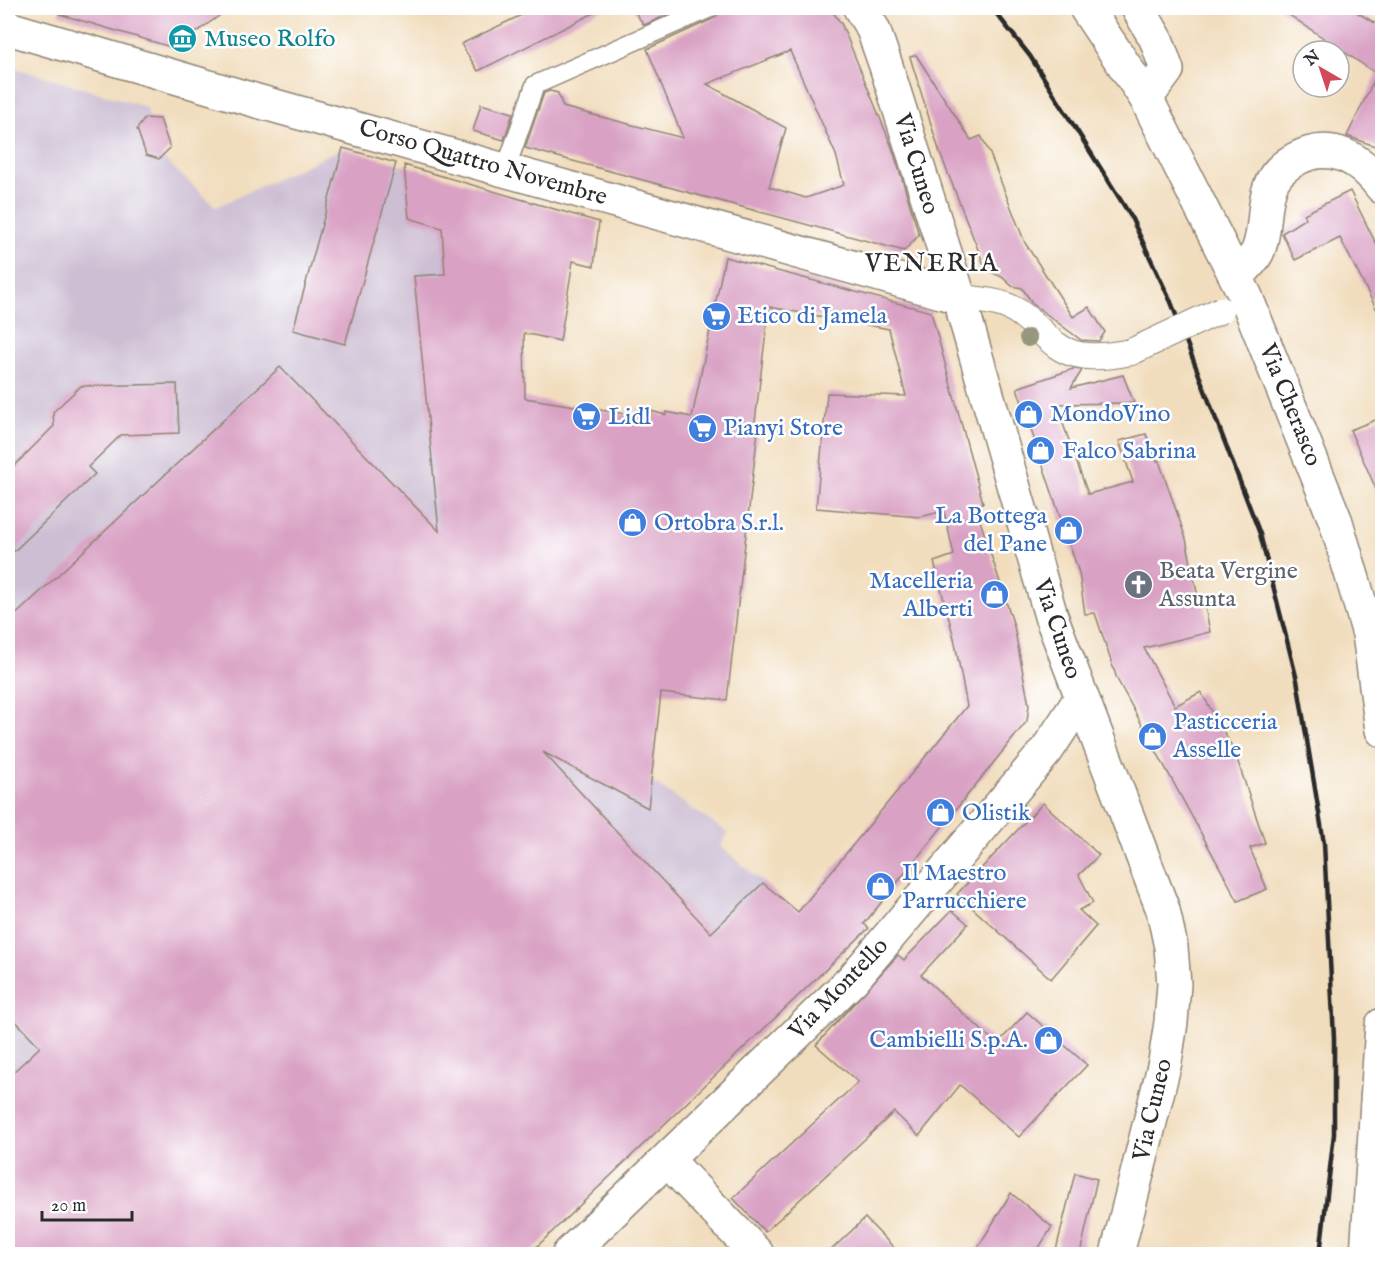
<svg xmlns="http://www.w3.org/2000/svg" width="1390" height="1262" font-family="'IM FELL English',serif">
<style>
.industrial{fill:#ccbed3}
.building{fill:#d9a1c4;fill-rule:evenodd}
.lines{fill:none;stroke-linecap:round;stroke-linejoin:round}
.service-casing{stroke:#8e8474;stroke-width:21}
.pedestrian-casing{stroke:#8e8474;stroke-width:28}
.minor-casing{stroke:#8e8474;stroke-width:36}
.secondary-casing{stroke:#8e8474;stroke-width:36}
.primary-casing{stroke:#8e8474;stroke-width:36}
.service{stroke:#fff;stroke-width:18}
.pedestrian{stroke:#fff;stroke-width:26}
.minor{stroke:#fff;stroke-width:33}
.secondary{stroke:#fff;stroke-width:33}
.primary{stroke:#fff;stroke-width:33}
.rail{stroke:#2b2b2b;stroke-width:4.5}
.pedestrian-bridge-casing{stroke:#8e8474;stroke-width:28;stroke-linecap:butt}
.pedestrian-bridge{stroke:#fff;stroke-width:26}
.tree{fill:#96977c}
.labels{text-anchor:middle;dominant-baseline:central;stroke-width:5;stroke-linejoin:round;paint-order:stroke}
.culture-label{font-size:24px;fill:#0d838f;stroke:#fff;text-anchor:start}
.street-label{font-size:24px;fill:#2b2b2b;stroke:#fff}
.shop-label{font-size:24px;fill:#366cbe;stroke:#fff;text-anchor:start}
.worship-label{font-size:24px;fill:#5b616d;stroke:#fff;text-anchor:start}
.neighbourhood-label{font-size:26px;letter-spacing:1.5px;fill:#2b2b2b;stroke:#fff}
</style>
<rect width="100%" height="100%" fill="#fff"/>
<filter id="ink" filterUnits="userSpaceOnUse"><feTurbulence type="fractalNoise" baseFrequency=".0167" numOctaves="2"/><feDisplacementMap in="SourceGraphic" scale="12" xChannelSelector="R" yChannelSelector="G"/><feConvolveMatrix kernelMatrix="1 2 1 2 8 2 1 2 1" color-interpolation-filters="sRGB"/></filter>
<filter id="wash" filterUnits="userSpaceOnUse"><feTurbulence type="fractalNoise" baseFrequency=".008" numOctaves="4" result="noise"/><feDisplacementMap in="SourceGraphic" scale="24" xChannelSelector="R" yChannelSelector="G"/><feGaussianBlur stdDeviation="1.35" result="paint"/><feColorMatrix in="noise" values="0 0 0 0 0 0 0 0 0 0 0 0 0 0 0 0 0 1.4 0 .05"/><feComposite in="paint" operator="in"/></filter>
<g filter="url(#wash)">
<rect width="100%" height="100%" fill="#f1ddbd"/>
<polygon class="industrial" points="8,66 146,107 163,158 216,207 343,148 468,184 518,691 728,833 720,846 845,952 529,1254 8,1254 8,234 10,233"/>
<g id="blocks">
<g class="building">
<polygon points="60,8 230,8 174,48 59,14"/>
<polygon points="536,8 604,8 478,71 461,44"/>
<polygon points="632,8 683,8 644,25"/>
<path d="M 721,8 L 830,8 L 842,25 L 892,147 L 911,208 L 919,235 L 904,251 L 525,148 L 544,93 L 550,91 L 558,93 L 563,107 L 683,138 L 647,49 L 715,18 ZM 790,51 L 836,155 L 844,185 L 806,198 L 769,187 L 786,128 L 707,84 Z"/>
<polygon points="1279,8 1350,8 1383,28 1383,149 1347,136 1377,74"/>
<polygon points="916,55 971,140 981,136 990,154 1025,243 1073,317 1089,307 1105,332 1099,341 1081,340 1033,304 1022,288 1012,286 1002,277 986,270 940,153 910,57"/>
<polygon points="481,104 513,113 504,140 473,131"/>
<polygon points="145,118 160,119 170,148 159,159 146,155 137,129"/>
<polygon points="343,148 396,163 345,344 293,330"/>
<path d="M 404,165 L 599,222 L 594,266 L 573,261 L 560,341 L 524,333 L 525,398 L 638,416 L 639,408 L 666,415 L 666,412 L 692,417 L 725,257 L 931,312 L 983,503 L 975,505 L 1014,626 L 1029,705 L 1027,721 L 864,924 L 869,928 L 529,1254 L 8,1254 L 8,1077 L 40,1047 L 8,1013 L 8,622 L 280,367 L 439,531 L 414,276 L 445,274 L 442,228 L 409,218 ZM 769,307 L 889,329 L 906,396 L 827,393 L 816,508 L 920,517 L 944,511 L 954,555 L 934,562 L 954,638 L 967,706 L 798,912 L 763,883 L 711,933 L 543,752 L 648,808 L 661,693 L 727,700 L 758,430 L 754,430 Z"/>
<polygon points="1350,191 1383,258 1383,322 1340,238 1295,260 1282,233 1306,218 1304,214"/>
<polygon points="1073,369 1082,370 1071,388 1123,375 1134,403 1056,404 1088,494 1133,482 1119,441 1146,434 1157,461 1159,461 1186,539 1199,602 1204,601 1210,632 1144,648 1175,706 1201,692 1234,750 1265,843 1250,848 1267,889 1238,901 1117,679 1095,613 1085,614 1079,573 1017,388"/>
<polygon points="177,384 179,433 121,435 88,467 95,474 8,557 8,472 54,426 53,412 81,386"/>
<polygon points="1383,417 1383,505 1350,430"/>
<polygon points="1043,803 1099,855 1079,875 1093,903 1079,910 1096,926 1051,979 957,894"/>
<polygon points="952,910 968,924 921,975 997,1044 1027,1012 1087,1065 1019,1137 960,1085 919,1136 894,1112 765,1232 733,1198 858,1082 816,1045 898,955 904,960"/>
<polygon points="1075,1173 1097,1179 1080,1254 1055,1254"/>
<polygon points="1011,1193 1052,1227 1035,1254 974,1254"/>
<polygon points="865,1218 900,1254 827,1254"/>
</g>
</g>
</g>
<g filter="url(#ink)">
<use href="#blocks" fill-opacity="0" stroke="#8e8474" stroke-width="1.5"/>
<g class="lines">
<defs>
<polyline id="service" points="505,171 535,85 710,8"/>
<path id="pedestrian" d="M 959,297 C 973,300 990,300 1004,305 C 1025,312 1038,331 1055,344 C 1076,361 1106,357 1131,352"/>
<g id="minor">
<polyline points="1138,8 1156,39 1167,70 1146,98"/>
<polyline points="8,28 257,101 959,297"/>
<path d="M 1237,277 C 1244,268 1256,258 1259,248 C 1267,226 1262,201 1273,180 C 1278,171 1287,164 1296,159 C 1331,140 1361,159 1382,187"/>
<polyline points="667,1160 757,1254"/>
<polyline points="569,1254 853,979 1047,750 1081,698"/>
</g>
<g id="secondary">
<polyline points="1086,8 1146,98 1246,297 1336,522 1369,634 1382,730"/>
<polyline points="1367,1254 1382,1025"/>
</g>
<polyline id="primary" points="860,8 873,29 886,66 959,297 1051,616 1163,910 1171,947 1174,984 1171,1022 1165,1062 1117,1254"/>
</defs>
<use href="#service" class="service-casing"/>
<use href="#pedestrian" class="pedestrian-casing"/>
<use href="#minor" class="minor-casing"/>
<use href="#secondary" class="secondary-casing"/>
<use href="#primary" class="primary-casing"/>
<use href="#service" class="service"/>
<use href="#pedestrian" class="pedestrian"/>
<use href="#minor" class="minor"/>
<use href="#secondary" class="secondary"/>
<use href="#primary" class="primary"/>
<polyline class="rail" points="992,8 1030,56 1130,215 1171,302 1260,534 1297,680 1324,843 1334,1038 1334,1134 1320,1254"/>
<defs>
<polyline id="pedestrian-bridge" points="1131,352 1221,310"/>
</defs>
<use href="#pedestrian-bridge" class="pedestrian-bridge-casing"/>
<use href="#pedestrian-bridge" class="pedestrian-bridge"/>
</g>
<circle class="tree" cx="1028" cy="338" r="9"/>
</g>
<defs>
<symbol id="museum-disc" viewBox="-11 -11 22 22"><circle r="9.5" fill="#0f9aa8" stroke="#fff"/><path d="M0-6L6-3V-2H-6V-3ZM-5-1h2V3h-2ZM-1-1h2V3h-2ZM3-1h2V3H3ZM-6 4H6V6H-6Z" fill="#fff"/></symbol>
<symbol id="supermarket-disc" viewBox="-11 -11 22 22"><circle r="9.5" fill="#3f7fe0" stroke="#fff"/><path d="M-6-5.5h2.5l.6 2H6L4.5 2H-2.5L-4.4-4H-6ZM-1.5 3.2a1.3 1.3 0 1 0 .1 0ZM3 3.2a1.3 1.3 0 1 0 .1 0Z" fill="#fff"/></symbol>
<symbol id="shop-disc" viewBox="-11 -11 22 22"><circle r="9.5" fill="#3f7fe0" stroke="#fff"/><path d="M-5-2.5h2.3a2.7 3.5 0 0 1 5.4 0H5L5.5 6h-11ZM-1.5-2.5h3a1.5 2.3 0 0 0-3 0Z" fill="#fff"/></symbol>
<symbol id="church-disc" viewBox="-11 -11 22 22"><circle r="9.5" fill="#6b7280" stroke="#fff"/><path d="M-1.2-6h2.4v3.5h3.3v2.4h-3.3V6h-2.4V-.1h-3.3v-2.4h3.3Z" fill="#fff"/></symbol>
</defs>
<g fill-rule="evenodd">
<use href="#museum-disc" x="166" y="22" width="33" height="33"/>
<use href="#supermarket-disc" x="700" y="300" width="33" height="33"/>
<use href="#shop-disc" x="1012" y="398" width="33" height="33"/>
<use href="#supermarket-disc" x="570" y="400" width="33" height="33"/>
<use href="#supermarket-disc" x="686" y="412" width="33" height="33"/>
<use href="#shop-disc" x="1024" y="434" width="33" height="33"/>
<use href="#shop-disc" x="616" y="506" width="33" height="33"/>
<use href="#shop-disc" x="1052" y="514" width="33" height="33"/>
<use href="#church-disc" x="1122" y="568" width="33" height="33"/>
<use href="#shop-disc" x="978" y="578" width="33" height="33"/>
<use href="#shop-disc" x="1136" y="720" width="33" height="33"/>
<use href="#shop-disc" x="924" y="796" width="33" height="33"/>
<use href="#shop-disc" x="864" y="870" width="33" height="33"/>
<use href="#shop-disc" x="1032" y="1024" width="33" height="33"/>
</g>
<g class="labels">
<g class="culture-label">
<text x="204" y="39">Museo Rolfo</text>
</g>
<g class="street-label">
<text transform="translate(483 163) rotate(16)">Corso Quattro Novembre</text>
<text transform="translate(916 164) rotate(73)">Via Cuneo</text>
<text transform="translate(1290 405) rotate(68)">Via Cherasco</text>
<text transform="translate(1057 629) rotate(71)">Via Cuneo</text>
<text transform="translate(839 989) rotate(-46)">Via Montello</text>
<text transform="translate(1153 1110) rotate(-77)">Via Cuneo</text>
</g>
<g class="shop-label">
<text x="737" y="316">Etico di Jamela</text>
<text x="1050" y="414">MondoVino</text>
<text x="608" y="417">Lidl</text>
<text x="723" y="428">Pianyi Store</text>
<text x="1062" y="451">Falco Sabrina</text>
<text x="1047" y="516" text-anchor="end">La Bottega<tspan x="1047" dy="28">del Pane</tspan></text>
<text x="654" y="523">Ortobra S.r.l.</text>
<text x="973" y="581" text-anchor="end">Macelleria<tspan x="973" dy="28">Alberti</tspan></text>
<text x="1173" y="722">Pasticceria<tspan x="1173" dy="28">Asselle</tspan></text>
<text x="962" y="813">Olistik</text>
<text x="902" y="873">Il Maestro<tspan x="902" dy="28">Parrucchiere</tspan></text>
<text x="1028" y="1040" text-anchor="end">Cambielli S.p.A.</text>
</g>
<g class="worship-label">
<text x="1159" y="571">Beata Vergine<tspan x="1159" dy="28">Assunta</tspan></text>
</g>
<g class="neighbourhood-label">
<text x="932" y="263">VENERIA</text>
</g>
</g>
<rect width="1390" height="1262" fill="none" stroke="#fff" stroke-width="30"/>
<g transform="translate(1321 69) rotate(321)"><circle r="28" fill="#ffffff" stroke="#aaaaaa" stroke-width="1.5"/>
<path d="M0-4.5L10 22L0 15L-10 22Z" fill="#d1495b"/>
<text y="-9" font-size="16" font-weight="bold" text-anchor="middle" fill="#2b2b2b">N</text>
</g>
<path d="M42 1211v9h90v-9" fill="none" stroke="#2b2b2b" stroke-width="3"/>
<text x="51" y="1211" font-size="18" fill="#2b2b2b" stroke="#ffffff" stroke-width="4.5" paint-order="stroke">20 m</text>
</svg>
